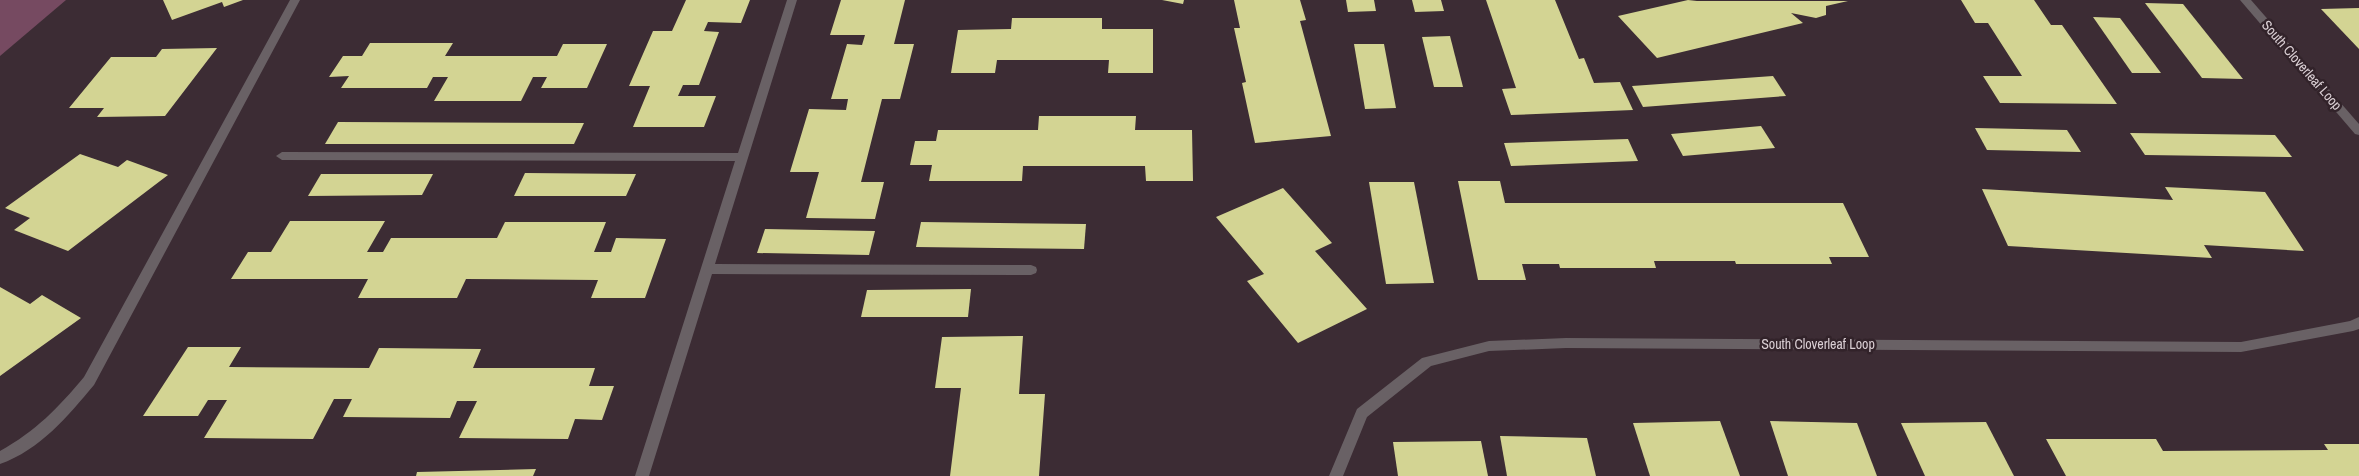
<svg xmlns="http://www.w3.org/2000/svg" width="2359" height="476" font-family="'Archivo Narrow',sans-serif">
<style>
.green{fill:#764a61}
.building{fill:#d3d493}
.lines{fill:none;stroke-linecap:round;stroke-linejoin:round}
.minor{fill:#696165;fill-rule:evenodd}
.labels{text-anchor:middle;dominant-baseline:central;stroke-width:5;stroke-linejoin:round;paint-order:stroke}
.street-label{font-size:14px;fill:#dacfd4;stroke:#32232a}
</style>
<rect width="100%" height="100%" fill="#3c2c34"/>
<polygon class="green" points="0,0 66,0 0,56"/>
<g class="building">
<polygon points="163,0 243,0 224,7 222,2 172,20"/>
<polygon points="686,0 750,0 741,23 708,22 704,31 719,32 699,85 683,85 678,96 716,96 704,127 633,127 650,86 629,86 653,31 672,31"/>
<polygon points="841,0 905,0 894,44 914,44 900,99 882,99 861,182 884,182 875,219 806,218 819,172 790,172 809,109 846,110 848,99 831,99 847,44 862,45 865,35 830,35"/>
<polygon points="1162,0 1184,0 1183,4"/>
<polygon points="1234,0 1300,0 1306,20 1300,21 1331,136 1255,143 1242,83 1246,82 1234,28 1240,28"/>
<polygon points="1346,0 1374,0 1376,11 1348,12"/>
<polygon points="1412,0 1441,0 1444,11 1415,12"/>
<polygon points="1486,0 1555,0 1579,59 1584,58 1594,83 1620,82 1633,110 1511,115 1502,89 1516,88"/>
<polygon points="1688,0 1697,1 1848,1 1826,6 1826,15 1816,18 1791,13 1803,23 1657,58 1618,16"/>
<polygon points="1961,0 2034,0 2051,25 2062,25 2117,104 2000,103 1983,76 2022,76 1988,23 1975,23"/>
<polygon points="2145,3 2183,4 2243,79 2202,78"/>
<polygon points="2359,8 2359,49 2321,9"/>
<polygon points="2093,17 2120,18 2161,73 2132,73"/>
<polygon points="1012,18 1102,18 1102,29 1153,29 1153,73 1108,73 1109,60 997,60 995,73 951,73 958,30 1011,29"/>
<polygon points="1450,36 1463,87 1434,87 1422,37"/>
<polygon points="370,43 453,43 445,56 557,56 563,44 607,44 587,88 541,88 547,77 533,77 521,101 434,101 448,77 433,77 427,88 341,88 349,76 329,77 343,56 362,56"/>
<polygon points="1354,44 1384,44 1396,108 1365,109"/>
<polygon points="217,48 165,116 97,117 104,108 69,108 111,57 156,57 162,49"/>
<polygon points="1773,76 1786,96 1643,107 1632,86"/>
<polygon points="1039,116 1136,116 1135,130 1192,130 1193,181 1146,181 1145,166 1023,166 1022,181 929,181 932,165 910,165 915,141 936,141 938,130 1038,130"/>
<polygon points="338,122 584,123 574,144 325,144"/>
<polygon points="1761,126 1775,148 1683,156 1671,134"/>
<polygon points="1975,128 2067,130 2081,152 1987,150"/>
<polygon points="2130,133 2275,135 2292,157 2145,155"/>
<polygon points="1628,139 1638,161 1511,166 1504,143"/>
<polygon points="80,154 118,167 127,160 168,175 68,251 14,230 30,218 5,208"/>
<polygon points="525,173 636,174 626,196 514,196"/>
<polygon points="321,174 433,174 422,195 308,196"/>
<polygon points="1458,181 1500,181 1505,203 1843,203 1869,257 1829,257 1832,264 1736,264 1735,261 1654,261 1656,268 1560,268 1559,264 1522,264 1526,280 1478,280"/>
<polygon points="1369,182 1414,182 1434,283 1386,284"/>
<polygon points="2165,187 2265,192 2304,251 2204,245 2212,258 2008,246 1982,189 2173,200"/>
<polygon points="1283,188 1332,243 1315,251 1367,309 1298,343 1247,281 1264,274 1216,217"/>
<polygon points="290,221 385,221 367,252 383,252 391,238 497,238 505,222 606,222 594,252 611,252 616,238 666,239 645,298 591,298 598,280 466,279 457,298 358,298 368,279 231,279 248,252 271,252"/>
<polygon points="921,222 1086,224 1084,249 916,247"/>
<polygon points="765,229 875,231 869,255 757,253"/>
<polygon points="0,287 30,304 42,295 81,318 0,376"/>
<polygon points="971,289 968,317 861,317 867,290"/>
<polygon points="1023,336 1019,394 1045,394 1039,476 950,476 961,388 935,388 942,337"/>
<polygon points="188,347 241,347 229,367 369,368 379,348 481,349 473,368 595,368 589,386 614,386 602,420 575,419 568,439 459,438 477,401 457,401 450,418 343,417 352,399 334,399 313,439 204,438 227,400 208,400 198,416 143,416"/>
<polygon points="1720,421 1740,476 1650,476 1633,423"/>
<polygon points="1770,421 1857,423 1877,476 1788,476"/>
<polygon points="1986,422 2014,476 1925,476 1901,423"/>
<polygon points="1500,436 1587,438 1596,476 1507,476"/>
<polygon points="2046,439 2156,439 2163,451 2328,450 2324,444 2359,444 2359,476 2066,476"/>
<polygon points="1481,441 1488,476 1398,476 1393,442"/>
<polygon points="536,469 533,476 416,476 417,472"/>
</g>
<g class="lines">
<g class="minor">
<path d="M 290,0 L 300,0 L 94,385 C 68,416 40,450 0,464 L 0,451 C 36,431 58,408 84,377 Z"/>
<polygon points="787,0 797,0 715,264 1031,265 1036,267 1037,270 1036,273 1031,275 712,274 649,476 635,476 735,161 282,160 276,156 282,152 738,153"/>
<polygon points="2240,0 2251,0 2359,124 2359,135 2355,134"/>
<polygon points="2359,317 2359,329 2353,331 2241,352 1566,348 1489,351 1431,366 1367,417 1343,476 1329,476 1357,409 1422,358 1489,341 1566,338 2241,342 2350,321"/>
</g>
</g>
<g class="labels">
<g class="street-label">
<text transform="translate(2302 65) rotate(49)">South Cloverleaf Loop</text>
<text x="1818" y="344">South Cloverleaf Loop</text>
</g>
</g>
</svg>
